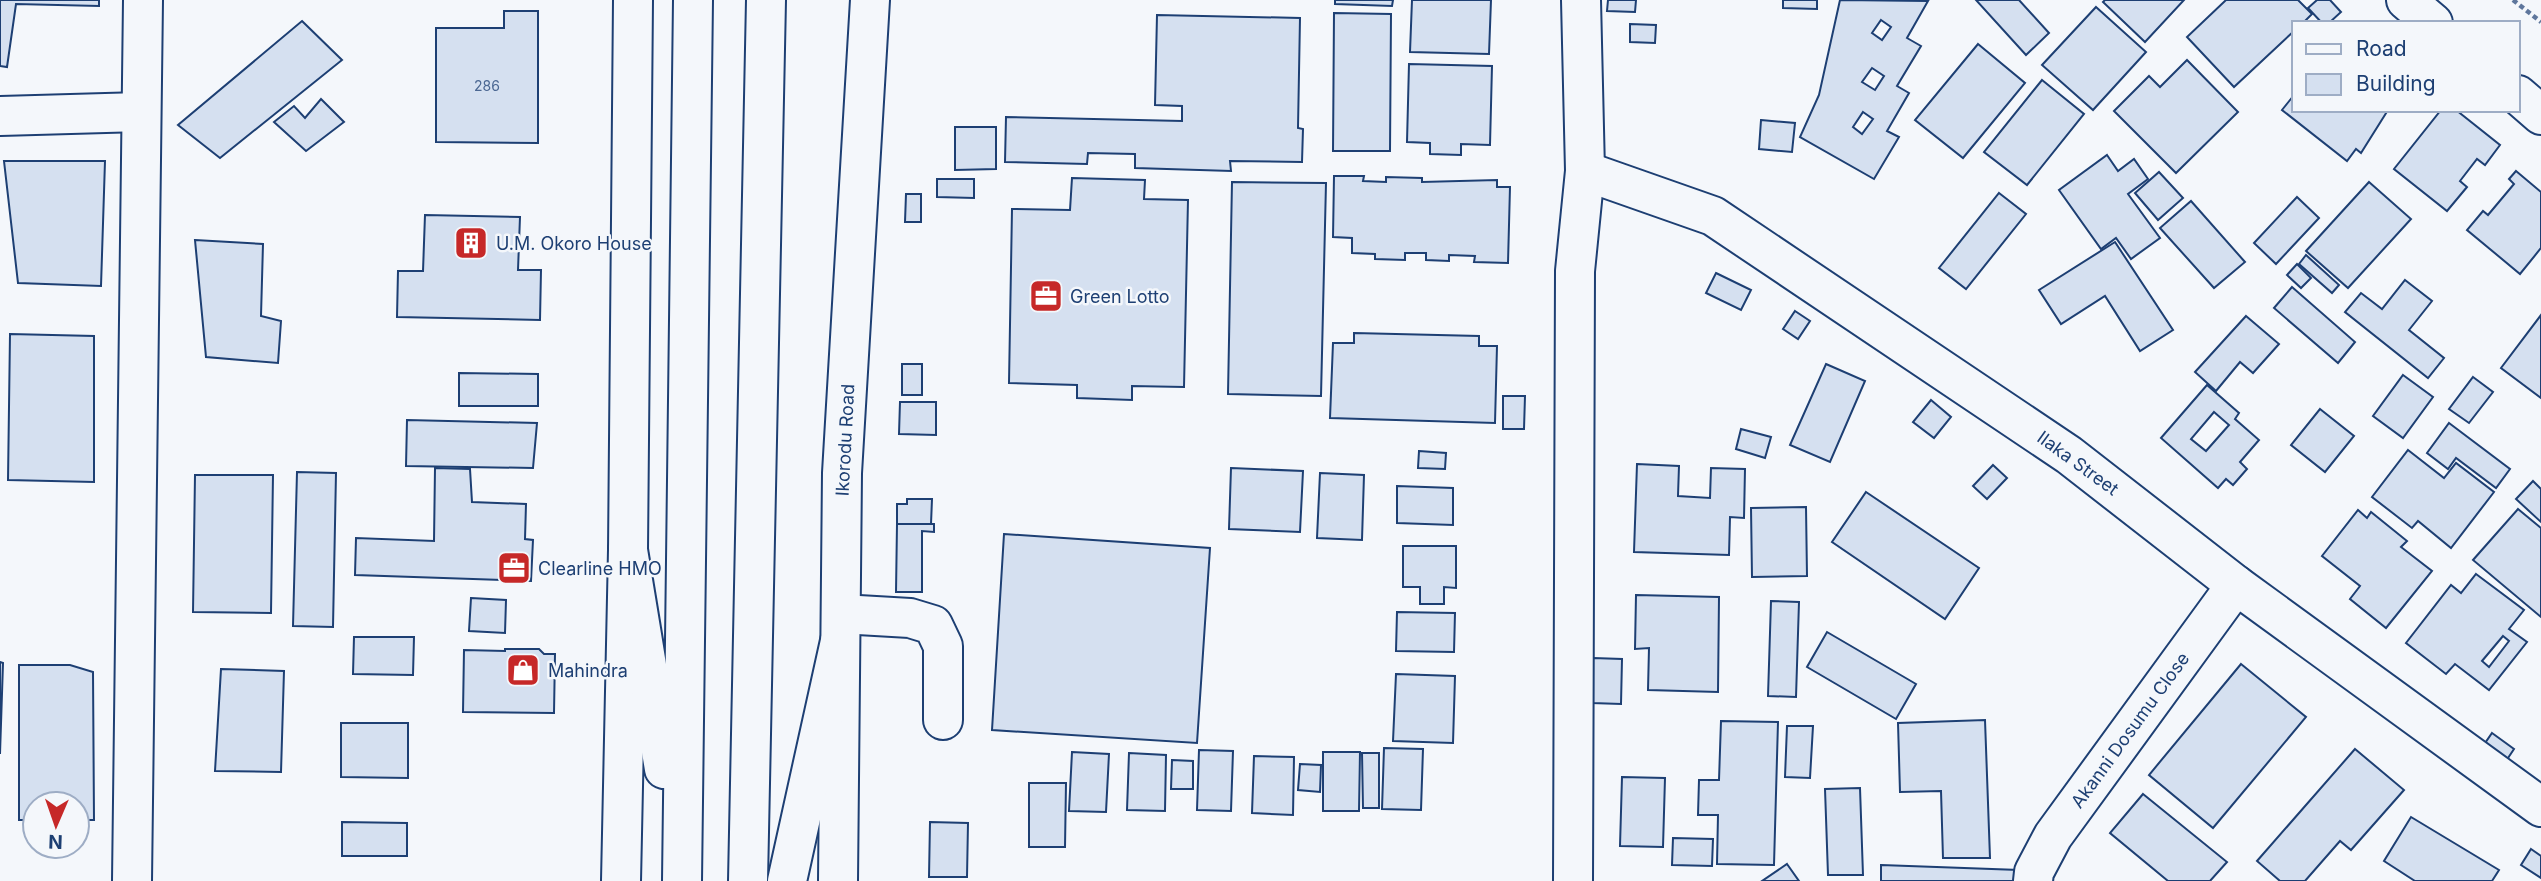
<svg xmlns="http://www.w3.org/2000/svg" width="2541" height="881" font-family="Inter,sans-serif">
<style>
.building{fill:#d5e0f0;stroke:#1d3f73;stroke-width:2;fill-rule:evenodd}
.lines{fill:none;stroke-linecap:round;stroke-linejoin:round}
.minor-casing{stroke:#1d3f73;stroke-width:42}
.major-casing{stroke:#1d3f73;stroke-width:42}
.highway-casing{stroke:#1d3f73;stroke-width:42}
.path{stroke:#5e769c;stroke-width:4.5;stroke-dasharray:5 3.5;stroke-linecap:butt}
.minor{stroke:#f4f7fb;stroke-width:38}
.major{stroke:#f4f7fb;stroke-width:38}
.highway{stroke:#f4f7fb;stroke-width:38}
.labels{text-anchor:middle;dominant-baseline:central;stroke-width:5;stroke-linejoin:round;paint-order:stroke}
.number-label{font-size:14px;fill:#4b6792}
.poi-label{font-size:18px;fill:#1d3f73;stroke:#f4f7fb;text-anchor:start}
.street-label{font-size:18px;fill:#1d3f73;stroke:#f4f7fb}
</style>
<rect width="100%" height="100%" fill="#f4f7fb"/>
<g class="building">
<polygon points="0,0 99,0 99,6 16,4 7,67 0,66"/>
<polygon points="1335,0 1393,0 1392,6 1335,4"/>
<polygon points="1412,0 1491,0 1489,54 1410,52"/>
<polygon points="1608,0 1636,0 1635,12 1607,11"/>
<polygon points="1783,0 1817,0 1817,9 1783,8"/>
<path d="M 1840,0 L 1928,1 L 1907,38 L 1921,46 L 1897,86 L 1909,93 L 1887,131 L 1899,137 L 1874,179 L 1800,137 L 1819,95 ZM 1881,20 L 1891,27 L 1882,40 L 1872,33 ZM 1872,68 L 1884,76 L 1875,90 L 1862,82 ZM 1863,112 L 1873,119 L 1862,134 L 1853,127 Z"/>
<polygon points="1976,0 2019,0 2049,33 2026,55"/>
<polygon points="2105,0 2184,0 2145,42 2103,2"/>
<polygon points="2226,0 2298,0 2312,14 2303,23 2294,23 2294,31 2234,87 2187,37"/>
<polygon points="2317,0 2330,0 2341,12 2329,23 2322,23 2308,8"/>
<polygon points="2096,7 2146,52 2093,110 2042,65"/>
<polygon points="504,11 538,11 538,143 436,142 436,28 504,28"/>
<polygon points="1334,13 1391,14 1390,151 1333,151"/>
<polygon points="1157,15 1300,18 1298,128 1303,129 1302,162 1230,161 1231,171 1135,168 1135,154 1088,153 1087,164 1005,162 1006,117 1182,121 1182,106 1155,105"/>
<polygon points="302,21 342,60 220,158 178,125"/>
<polygon points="1630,24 1656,25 1655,43 1630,42"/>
<polygon points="1978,44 2025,83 1963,158 1915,120"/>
<polygon points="2187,60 2238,112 2176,173 2114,111 2149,76 2160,87"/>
<polygon points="1409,64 1492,66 1490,145 1461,144 1461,155 1430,154 1430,143 1407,142"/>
<polygon points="2042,80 2084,114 2027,185 1984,152"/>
<polygon points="2294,95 2294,110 2388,110 2361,153 2356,149 2347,161 2282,110"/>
<polygon points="321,99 344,122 306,151 274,122 294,106 305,118"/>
<polygon points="2441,110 2456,110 2500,145 2485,165 2477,159 2460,181 2467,187 2447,211 2394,169"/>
<polygon points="1761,120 1795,123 1792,152 1759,149"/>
<polygon points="955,127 996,127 996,169 955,170"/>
<polygon points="2107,155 2118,171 2134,159 2148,179 2128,194 2160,238 2131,259 2116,238 2101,249 2059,190"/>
<polygon points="4,161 105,161 101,286 18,283"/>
<polygon points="2516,171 2541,192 2541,248 2520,274 2467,230 2483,211 2488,215 2514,184 2509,179"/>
<polygon points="2159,172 2183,198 2158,220 2135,193"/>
<polygon points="1334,176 1364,176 1363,181 1386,182 1386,177 1422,178 1422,182 1497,180 1497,187 1510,187 1508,263 1474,262 1475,256 1449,255 1449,261 1426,260 1426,253 1405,253 1405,260 1375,259 1375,254 1352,253 1352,238 1333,237"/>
<polygon points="1072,178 1145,180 1144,199 1188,200 1184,387 1132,386 1132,400 1077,398 1077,385 1009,383 1012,209 1070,210"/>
<polygon points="937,179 974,179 974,198 937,197"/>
<polygon points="1232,182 1326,183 1321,396 1228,394"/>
<polygon points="2369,182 2411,219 2348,288 2306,251"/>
<polygon points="1999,193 2026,214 1966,289 1939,268"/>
<polygon points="906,194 921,194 921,222 905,222"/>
<polygon points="2297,197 2319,218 2276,264 2254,243"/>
<polygon points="2191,201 2245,262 2214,288 2160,228"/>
<polygon points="425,215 520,217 518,270 541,270 540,320 397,317 398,271 423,271"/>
<polygon points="195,240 263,244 261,316 281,321 278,363 206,357"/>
<polygon points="2115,242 2173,330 2140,351 2105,296 2061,324 2039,290"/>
<polygon points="2306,255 2339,285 2332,293 2299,264"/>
<polygon points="2297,264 2311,278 2301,288 2287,275"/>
<polygon points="1716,273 1751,290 1741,310 1706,293"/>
<polygon points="2405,280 2432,301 2409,330 2444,358 2428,378 2345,312 2361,293 2382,309"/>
<polygon points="2292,287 2355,342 2338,363 2274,308"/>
<polygon points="1795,311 1810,321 1798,339 1783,329"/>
<polygon points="2541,315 2541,398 2501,368"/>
<polygon points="2246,316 2279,344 2253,373 2240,362 2216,391 2195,372"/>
<polygon points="1354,333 1479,336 1479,346 1497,346 1495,423 1330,418 1333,343 1354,343"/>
<polygon points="10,334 94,336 94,482 8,480"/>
<rect x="902" y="364" width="20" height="31"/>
<polygon points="1826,364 1865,381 1830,462 1790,445"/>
<polygon points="459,373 538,374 538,406 459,406"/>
<polygon points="2403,375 2433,397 2403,438 2373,416"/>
<polygon points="2473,377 2493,392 2469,423 2449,409"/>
<path d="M 2207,385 L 2239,413 L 2235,419 L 2259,440 L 2240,462 L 2247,469 L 2233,485 L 2226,479 L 2218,488 L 2161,438 ZM 2214,412 L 2229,425 L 2206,451 L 2191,439 Z"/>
<polygon points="1503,396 1525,396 1524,429 1503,429"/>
<polygon points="1931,400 1951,417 1934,438 1913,422"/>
<polygon points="900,402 936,402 936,435 899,434"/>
<polygon points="2320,409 2354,436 2325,472 2291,445"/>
<polygon points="407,420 537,423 533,468 406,466"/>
<polygon points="2449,423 2510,469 2496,488 2456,458 2448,469 2427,453"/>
<polygon points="1741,429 1771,437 1765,458 1736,449"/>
<polygon points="2408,450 2444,478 2456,463 2494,492 2451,548 2418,521 2412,528 2372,497"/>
<polygon points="1419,451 1446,453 1445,469 1418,468"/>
<polygon points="1637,464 1679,466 1678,496 1710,498 1711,468 1745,469 1744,518 1730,517 1729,555 1634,552"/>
<polygon points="1993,465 2007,478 1987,499 1973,486"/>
<polygon points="435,468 470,469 472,502 526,504 525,539 533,540 531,581 355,575 356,538 434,541"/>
<polygon points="1231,468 1303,471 1300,532 1229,529"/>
<polygon points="297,472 336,473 333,627 293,626"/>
<polygon points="1320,473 1364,475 1362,540 1317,538"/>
<polygon points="195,475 273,475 271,613 193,612"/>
<polygon points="2533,481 2541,489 2541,522 2516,499"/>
<polygon points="1397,486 1453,488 1453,525 1397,523"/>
<polygon points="1866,492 1979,568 1945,619 1832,542"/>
<polygon points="907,499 932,499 931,524 897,524 897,504 907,504"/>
<polygon points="1806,507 1807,576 1752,577 1751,508"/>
<polygon points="2518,509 2541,528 2541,617 2473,560"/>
<polygon points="2358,510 2367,518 2371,512 2407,541 2401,547 2432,571 2386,628 2350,599 2360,586 2322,556"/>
<polygon points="897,524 934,524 934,532 922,531 922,592 896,592"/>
<polygon points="1004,534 1210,548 1197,743 992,730"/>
<polygon points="1403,546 1456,546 1456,588 1444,587 1444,604 1420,604 1420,587 1403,587"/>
<path d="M 2476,574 L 2524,610 L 2509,629 L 2527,642 L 2489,690 L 2455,664 L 2446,674 L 2406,643 L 2451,585 L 2461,593 ZM 2503,636 L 2509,641 L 2489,667 L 2482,661 Z"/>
<polygon points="1636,595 1719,597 1718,692 1648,690 1649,648 1635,649"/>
<polygon points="471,598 506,600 505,633 469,631"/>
<polygon points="1771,601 1799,602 1796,697 1768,696"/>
<polygon points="1397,612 1455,613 1454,652 1396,651"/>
<polygon points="1827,632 1916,684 1896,719 1807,667"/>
<polygon points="354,637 414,637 413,675 353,674"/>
<polygon points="505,649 539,649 544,654 555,654 554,713 463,712 464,650 505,651"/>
<polygon points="1593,658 1622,659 1621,704 1592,703"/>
<polygon points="0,662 3,663 0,754"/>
<polygon points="2241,664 2306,717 2213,828 2149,775"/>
<polygon points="19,665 70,665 93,672 94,820 77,820 77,804 35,804 35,820 19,820"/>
<polygon points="221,669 284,671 281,772 215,771"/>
<polygon points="1396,674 1455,676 1453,743 1393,741"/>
<polygon points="1985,720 1990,858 1943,858 1941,791 1900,792 1898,723"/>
<polygon points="1721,721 1778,722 1774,865 1717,864 1718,815 1698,815 1699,780 1719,780"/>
<polygon points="341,723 408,723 408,778 341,777"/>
<polygon points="1787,726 1813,726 1810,778 1785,777"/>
<polygon points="2492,733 2514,749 2504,764 2481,749"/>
<polygon points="1384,748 1423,749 1421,810 1382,809"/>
<polygon points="2355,749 2404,790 2351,850 2340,841 2305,881 2280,881 2257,861"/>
<polygon points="1199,750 1233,751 1231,811 1197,810"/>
<polygon points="1072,752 1109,754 1106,812 1069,811"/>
<polygon points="1323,752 1360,752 1359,811 1323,811"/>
<polygon points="1129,753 1166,755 1165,811 1127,810"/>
<polygon points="1362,753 1379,753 1379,808 1363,808"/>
<polygon points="1254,756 1294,757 1293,815 1252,813"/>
<polygon points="1172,760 1193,761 1193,789 1171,789"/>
<polygon points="1300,764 1321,765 1320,792 1298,790"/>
<polygon points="1622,777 1665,778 1663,847 1620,846"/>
<polygon points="1029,783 1066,783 1065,847 1029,847"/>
<polygon points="1860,788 1863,875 1828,875 1825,789"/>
<polygon points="2143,794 2227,862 2210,881 2168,881 2110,833"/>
<polygon points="2411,817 2499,870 2492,881 2415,881 2384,861"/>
<polygon points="342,822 407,823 407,856 342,856"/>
<polygon points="930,822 968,823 967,877 929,877"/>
<polygon points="1673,838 1713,839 1712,866 1672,865"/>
<polygon points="2531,849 2541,856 2541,878 2521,865"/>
<polygon points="1787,864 1799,881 1762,881"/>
<polygon points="1881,865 2019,870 2019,881 1881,881"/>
</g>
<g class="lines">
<defs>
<g id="minor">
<polyline points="2406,0 2433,23"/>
<polyline points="2518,95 2541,115"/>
<polyline points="0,116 141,112"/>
<polyline points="1585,171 1713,216 2069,455 2236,585 2541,807"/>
<polyline points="841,614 910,618 933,625 943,646 943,720"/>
<polyline points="132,881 143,0"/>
<polyline points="1573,881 1575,271 1585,171 1581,0"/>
<polyline points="2033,881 2034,872 2053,836 2236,585"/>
</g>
<g id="major">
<polyline points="621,881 628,550 633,0"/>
<polyline points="838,881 842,473 870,0"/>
</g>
<g id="highway">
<polyline points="628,550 664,769"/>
<polyline points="682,881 693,0"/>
<polyline points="748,881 766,0"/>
<polyline points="787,881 840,641"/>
</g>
</defs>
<use href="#minor" class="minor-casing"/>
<use href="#major" class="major-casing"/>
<use href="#highway" class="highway-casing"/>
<polyline class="path" points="2513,0 2541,22"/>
<use href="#minor" class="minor"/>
<use href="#major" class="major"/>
<use href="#highway" class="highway"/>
</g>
<defs>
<symbol id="building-square" viewBox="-11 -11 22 22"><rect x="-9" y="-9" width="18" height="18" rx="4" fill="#c62828" stroke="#f4f7fb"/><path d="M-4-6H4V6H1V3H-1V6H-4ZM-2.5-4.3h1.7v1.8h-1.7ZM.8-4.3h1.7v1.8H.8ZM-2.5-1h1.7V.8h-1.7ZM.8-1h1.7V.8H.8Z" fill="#fff"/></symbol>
<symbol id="office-square" viewBox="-11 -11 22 22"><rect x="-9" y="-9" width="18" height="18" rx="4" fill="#c62828" stroke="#f4f7fb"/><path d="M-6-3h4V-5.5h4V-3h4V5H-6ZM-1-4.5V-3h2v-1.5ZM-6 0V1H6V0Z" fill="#fff"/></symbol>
<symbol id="shop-square" viewBox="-11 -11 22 22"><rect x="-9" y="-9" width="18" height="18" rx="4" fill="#c62828" stroke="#f4f7fb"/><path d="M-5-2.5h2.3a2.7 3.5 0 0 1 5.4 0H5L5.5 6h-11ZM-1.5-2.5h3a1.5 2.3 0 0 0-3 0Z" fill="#fff"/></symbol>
</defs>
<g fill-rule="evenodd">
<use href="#building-square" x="452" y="224" width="38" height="38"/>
<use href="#office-square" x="1027" y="277" width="38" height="38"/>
<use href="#office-square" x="495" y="549" width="38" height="38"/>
<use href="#shop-square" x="504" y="651" width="38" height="38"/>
</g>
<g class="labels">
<g class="number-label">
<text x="487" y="85">286</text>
</g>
<g class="poi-label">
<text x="496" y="243">U.M. Okoro House</text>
<text x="1070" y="296">Green Lotto</text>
<text x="538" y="568">Clearline HMO</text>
<text x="548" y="670">Mahindra</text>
</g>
<g class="street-label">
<text transform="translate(845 440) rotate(-87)">Ikorodu Road</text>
<text transform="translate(2078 463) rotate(36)">Ilaka Street</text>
<text transform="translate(2130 730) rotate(-54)">Akanni Dosumu Close</text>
</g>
</g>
<rect x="2292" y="21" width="228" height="91" fill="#f4f7fb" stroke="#9eadc5" stroke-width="2"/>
<rect x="2306" y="44" width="35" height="10" fill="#f4f7fb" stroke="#9eadc5" stroke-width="2"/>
<text x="2356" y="56" font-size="21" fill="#1d3f73">Road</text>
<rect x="2306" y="74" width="35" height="21" fill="#d5e0f0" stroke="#9eadc5" stroke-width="2"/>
<text x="2356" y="91" font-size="21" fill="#1d3f73">Building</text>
<g transform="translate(56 825) rotate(182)"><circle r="33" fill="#f4f7fb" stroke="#9eadc5" stroke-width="2"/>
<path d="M0-5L12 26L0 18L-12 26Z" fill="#c62828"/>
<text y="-10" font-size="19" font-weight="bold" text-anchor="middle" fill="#1d3f73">N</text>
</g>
</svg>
